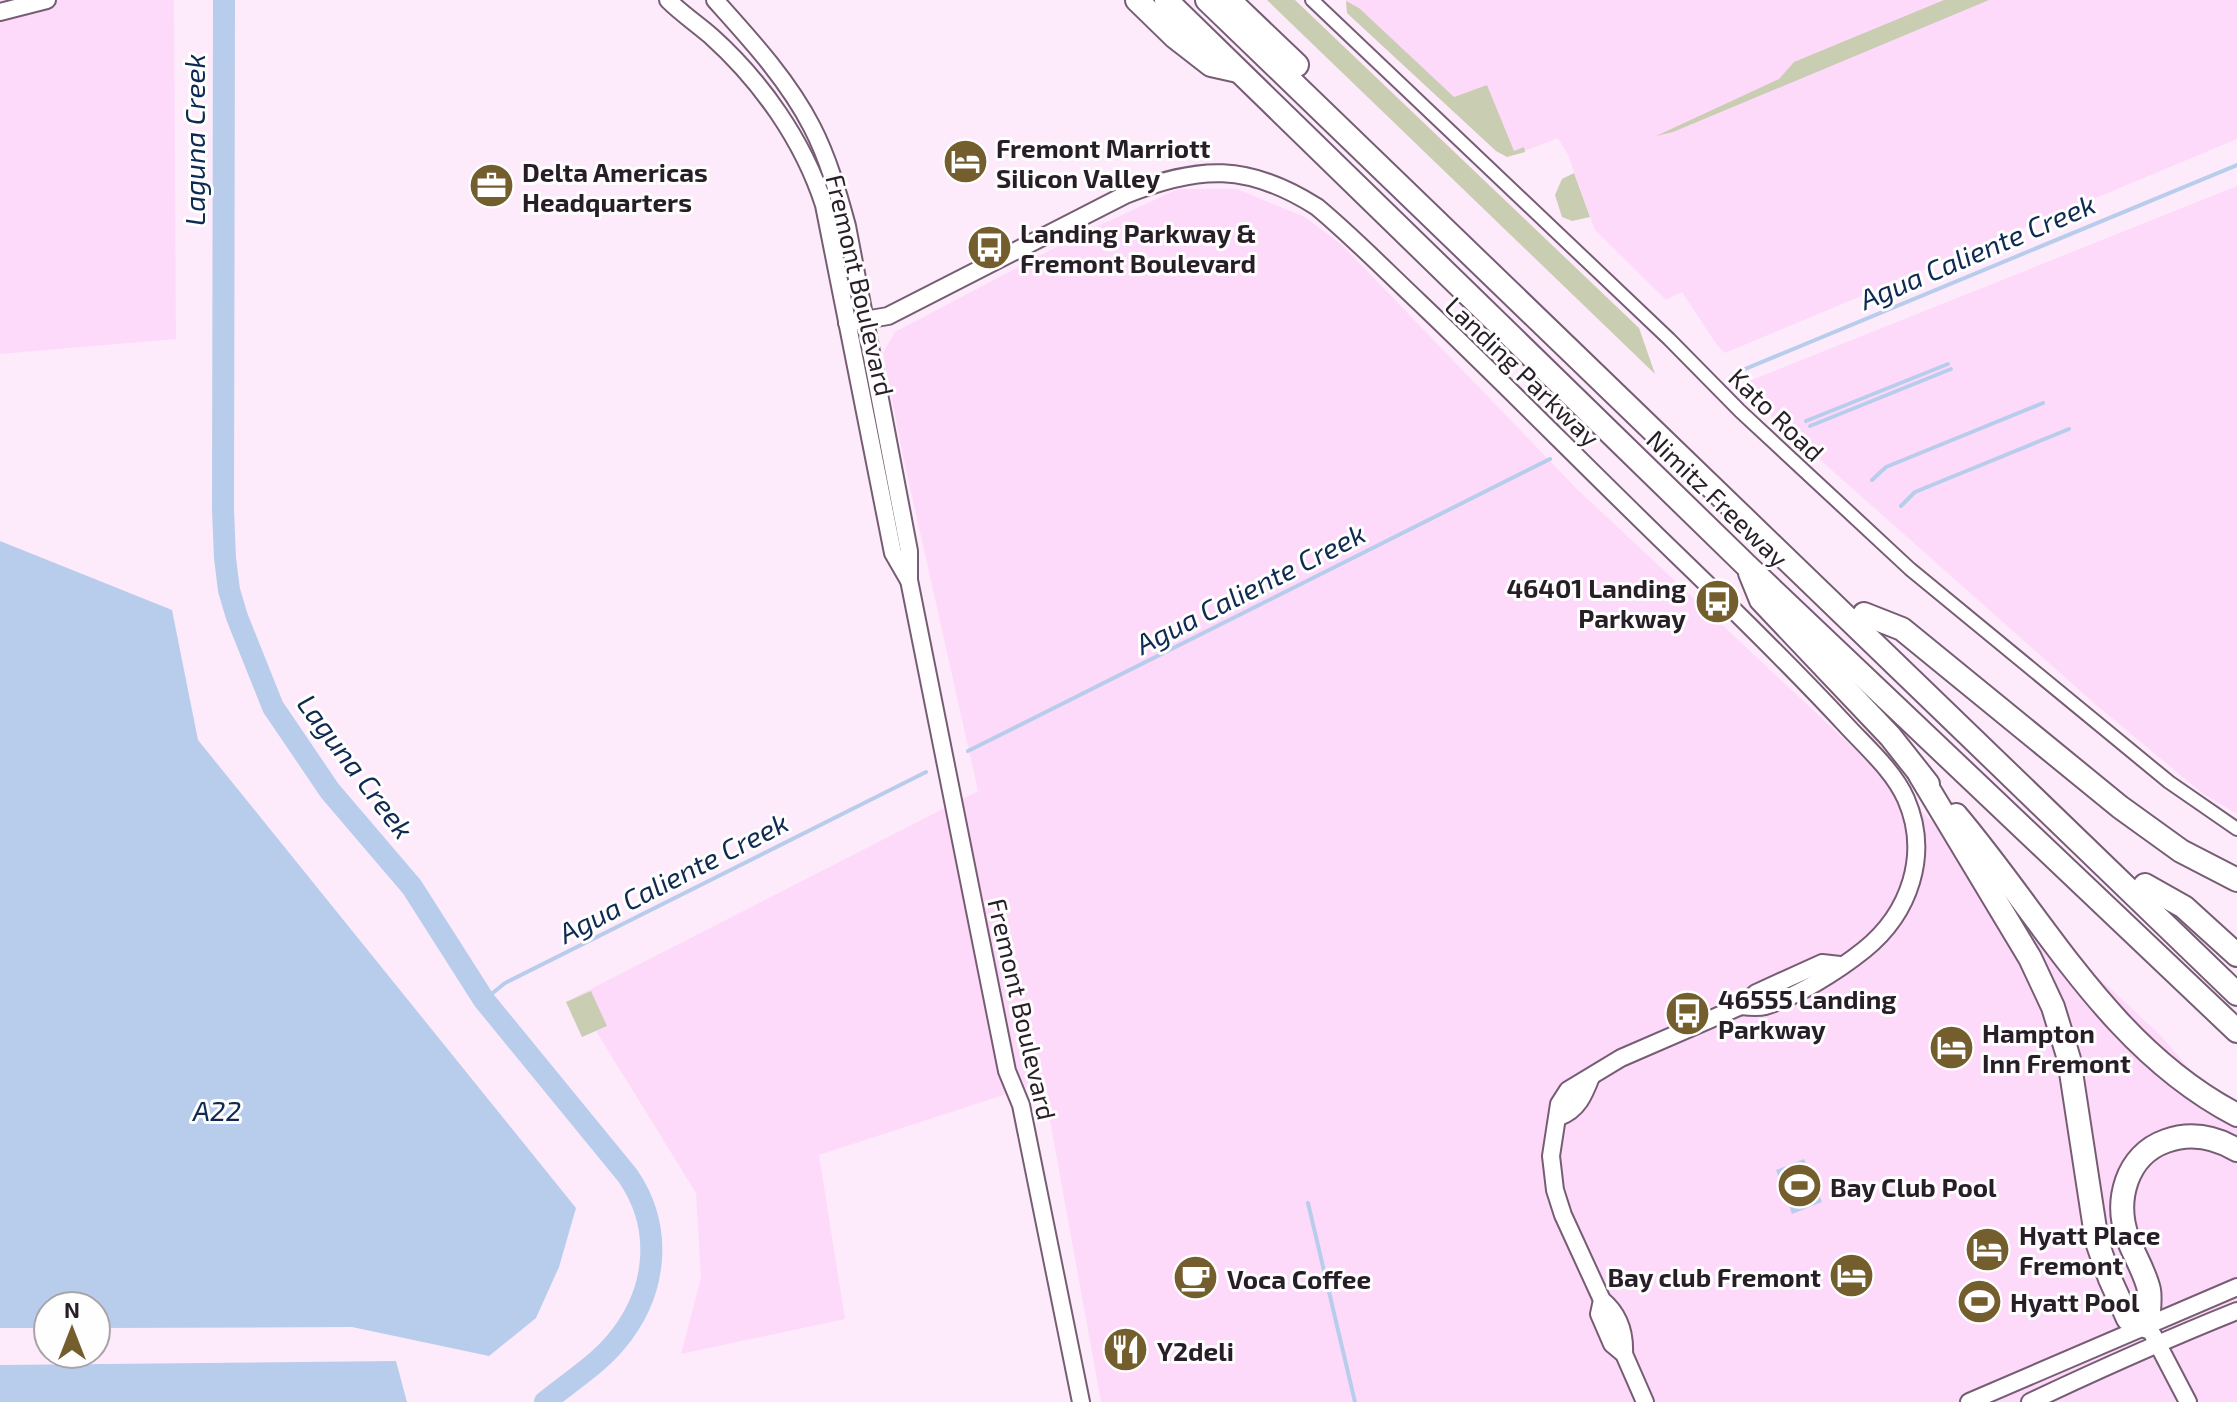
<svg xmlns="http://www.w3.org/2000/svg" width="2237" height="1402" font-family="'Exo 2',sans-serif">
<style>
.built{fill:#fedafa}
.green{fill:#c9cdb2}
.water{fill:#b8cdec}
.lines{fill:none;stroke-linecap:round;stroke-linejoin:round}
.stream{stroke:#b8cdec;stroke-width:4}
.river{stroke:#b8cdec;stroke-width:22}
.street-casing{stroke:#765d74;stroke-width:16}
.secondary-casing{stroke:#765d74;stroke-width:20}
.highway-casing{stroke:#765d74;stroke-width:26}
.street{stroke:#fff;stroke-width:12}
.secondary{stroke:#fff;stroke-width:16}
.highway{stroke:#fff;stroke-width:22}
.labels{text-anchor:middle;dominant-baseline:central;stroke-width:6;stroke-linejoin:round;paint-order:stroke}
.poi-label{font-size:26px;font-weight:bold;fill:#281e27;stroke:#fefefe;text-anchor:start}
.street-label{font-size:26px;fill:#281e27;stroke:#fefefe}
.water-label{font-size:28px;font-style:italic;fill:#0f2a52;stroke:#fefefe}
</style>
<rect width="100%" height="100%" fill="#fdebfb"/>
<g class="built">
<polygon points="0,0 174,0 176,339 0,354"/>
<polygon points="1345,0 2237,0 2237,139 1725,353 1717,345 1682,292 1666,300 1595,230 1568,155 1558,138 1514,155"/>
<polygon points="2237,186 2237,814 2202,793 2095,704 1737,386"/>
<polygon points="1178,189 1237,189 1305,217 1342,245 1577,489 2159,1034 2237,1123 2237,1402 1101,1402 1043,1082 819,1155 845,1319 681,1354 701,1278 696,1193 575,997 978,791 903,456 883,353 895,332 1083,233"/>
</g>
<g class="green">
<polygon points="1267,0 1295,0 1639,328 1655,374"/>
<polygon points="1944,0 1989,0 1673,132 1656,136 1779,79 1794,62"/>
<polygon points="1346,1 1359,8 1454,97 1487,85 1514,151 1524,147 1525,152 1507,157 1496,151 1347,13"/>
<polygon points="1574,173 1590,217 1572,221 1562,217 1555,195 1562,179"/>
<polygon points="591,991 607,1026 582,1037 566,1002"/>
</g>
<g class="water">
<polygon points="0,541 172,610 198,740 576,1208 559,1267 536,1318 489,1356 352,1327 96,1328 96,1306 48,1306 48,1328 0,1328"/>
<polygon points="1804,1159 1822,1202 1792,1214 1776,1170"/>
<polygon points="396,1361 407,1402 0,1402 0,1365"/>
</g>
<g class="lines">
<g class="stream">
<polyline points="1733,374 2237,165"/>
<polyline points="1806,421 1948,364"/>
<polyline points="1810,426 1951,369"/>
<polyline points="1872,480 1886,467 2043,403"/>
<polyline points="1901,506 1915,492 2069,429"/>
<polyline points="968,751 1550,459"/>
<polyline points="484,1000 505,983 926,772"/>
<polyline points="1308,1203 1355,1402"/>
</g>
<path class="river" d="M 224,0 L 223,510 L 225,558 L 229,590 L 237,617 L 273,707 L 330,791 L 412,887 L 484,1000 L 628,1176 C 664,1229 657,1293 616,1342 C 597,1365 568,1383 545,1402"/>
<defs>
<polyline id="street" points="1312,0 1669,339 1740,411 1910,569 2169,782 2237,829"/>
<g id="secondary">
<path d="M 668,0 C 681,13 697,24 711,36 C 761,81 803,140 824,205 L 893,553 L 908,579"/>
<path d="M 715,0 C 750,39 788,80 812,127 C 828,158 838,193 847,226 L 909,551 L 909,580 L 1007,1071 L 1021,1105 L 1081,1402"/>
<polyline points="0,12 47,0"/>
<path d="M 847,323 L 888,316 L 1125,195 C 1199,165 1248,163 1317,207 C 1353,237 1385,270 1419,302 C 1507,386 1591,472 1678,556 C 1735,611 1791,666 1845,724 C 1866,747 1893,770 1906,799 C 1930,854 1910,913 1864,950 C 1839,970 1797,997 1765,1006 C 1758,1008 1749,1007 1741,1006"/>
<path d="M 1559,1117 C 1578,1110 1584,1095 1591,1077"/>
<polyline points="1602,1300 1599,1314 1612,1344 1624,1354 1645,1402"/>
<polyline points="2153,1335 2188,1402"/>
<path d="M 1624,1354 C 1625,1333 1619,1314 1602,1300 L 1563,1215 L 1555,1190 L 1551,1156 L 1559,1104 L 1568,1090 L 1621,1058 L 1741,1006 L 1756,993 L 1822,963 L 1840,965"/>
<polyline points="1969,1402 2237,1287"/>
<path d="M 2030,1402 C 2098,1370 2167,1339 2237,1311"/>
</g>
<g id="highway">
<polyline points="1137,0 1175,37 1211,65 1238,71"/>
<polyline points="1166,0 1746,565 2237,1031"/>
<polyline points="1207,0 2237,994"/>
<polyline points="1229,0 1297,65"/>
<polyline points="1750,573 1761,600 1890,736 1928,784"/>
<polyline points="1864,614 1902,629 2120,807 2181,851 2237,880"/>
<path d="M 1920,775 L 2030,958 L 2053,1007 L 2069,1059 L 2097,1242 L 2110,1279 L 2128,1319 L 2148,1327 C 2148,1315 2151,1301 2149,1290 C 2145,1272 2134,1255 2128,1239 C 2114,1201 2126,1155 2166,1141 C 2191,1132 2215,1137 2237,1150"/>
<path d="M 1956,815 C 2045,920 2110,1049 2237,1115"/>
<polyline points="2145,885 2184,907 2237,955"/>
</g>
</defs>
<use href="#street" class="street-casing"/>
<use href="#secondary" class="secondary-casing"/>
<use href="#highway" class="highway-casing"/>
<use href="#street" class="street"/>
<use href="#secondary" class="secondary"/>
<use href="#highway" class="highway"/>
</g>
<defs>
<symbol id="hotel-disc" viewBox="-11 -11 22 22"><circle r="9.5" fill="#745e2d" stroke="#fefefe"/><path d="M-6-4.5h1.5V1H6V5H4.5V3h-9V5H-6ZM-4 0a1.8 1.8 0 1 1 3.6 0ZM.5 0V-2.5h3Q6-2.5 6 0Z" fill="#fff"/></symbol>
<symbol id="office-disc" viewBox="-11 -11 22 22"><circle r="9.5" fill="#745e2d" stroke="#fefefe"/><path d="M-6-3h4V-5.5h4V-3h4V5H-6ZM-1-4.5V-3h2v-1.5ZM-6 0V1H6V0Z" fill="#fff"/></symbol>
<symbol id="bus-disc" viewBox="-11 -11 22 22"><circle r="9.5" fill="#745e2d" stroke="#fefefe"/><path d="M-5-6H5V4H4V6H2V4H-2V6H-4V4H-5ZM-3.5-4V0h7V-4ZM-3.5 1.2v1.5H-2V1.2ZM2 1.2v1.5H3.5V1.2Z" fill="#fff"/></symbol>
<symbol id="stadium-disc" viewBox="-11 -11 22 22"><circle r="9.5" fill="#745e2d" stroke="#fefefe"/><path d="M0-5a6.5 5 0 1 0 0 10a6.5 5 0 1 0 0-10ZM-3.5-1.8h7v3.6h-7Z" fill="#fff"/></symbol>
<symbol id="cafe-disc" viewBox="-11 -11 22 22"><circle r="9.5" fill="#745e2d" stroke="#fefefe"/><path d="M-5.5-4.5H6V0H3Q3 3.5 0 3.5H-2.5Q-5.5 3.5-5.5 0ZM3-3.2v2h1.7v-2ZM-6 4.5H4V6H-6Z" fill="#fff"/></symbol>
<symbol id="restaurant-disc" viewBox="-11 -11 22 22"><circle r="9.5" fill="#745e2d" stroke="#fefefe"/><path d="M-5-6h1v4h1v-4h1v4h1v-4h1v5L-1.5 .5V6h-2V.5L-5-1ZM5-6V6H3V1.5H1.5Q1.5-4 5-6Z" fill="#fff"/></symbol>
</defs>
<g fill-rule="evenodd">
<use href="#hotel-disc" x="940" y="136" width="51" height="51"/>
<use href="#office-disc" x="466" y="160" width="51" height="51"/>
<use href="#bus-disc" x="964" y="222" width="51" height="51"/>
<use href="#bus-disc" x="1692" y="576" width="51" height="51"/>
<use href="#bus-disc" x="1662" y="988" width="51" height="51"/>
<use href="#hotel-disc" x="1926" y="1022" width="51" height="51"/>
<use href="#stadium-disc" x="1774" y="1160" width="51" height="51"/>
<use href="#hotel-disc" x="1962" y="1224" width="51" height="51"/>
<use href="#hotel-disc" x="1826" y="1250" width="51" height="51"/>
<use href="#cafe-disc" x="1170" y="1252" width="51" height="51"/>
<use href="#stadium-disc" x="1954" y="1276" width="51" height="51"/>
<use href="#restaurant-disc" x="1100" y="1324" width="51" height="51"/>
</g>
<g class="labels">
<g class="poi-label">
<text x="996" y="147">Fremont Marriott<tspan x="996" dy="30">Silicon Valley</tspan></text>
<text x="522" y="171">Delta Americas<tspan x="522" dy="30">Headquarters</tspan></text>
<text x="1020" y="232">Landing Parkway &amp;<tspan x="1020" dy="30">Fremont Boulevard</tspan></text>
<text x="1686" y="587" text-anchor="end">46401 Landing<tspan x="1686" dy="30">Parkway</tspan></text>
<text x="1718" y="998">46555 Landing<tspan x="1718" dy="30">Parkway</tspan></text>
<text x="1982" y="1032">Hampton<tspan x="1982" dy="30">Inn Fremont</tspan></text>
<text x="1830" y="1186">Bay Club Pool</text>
<text x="2019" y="1234">Hyatt Place<tspan x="2019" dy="30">Fremont</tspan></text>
<text x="1821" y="1276" text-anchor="end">Bay club Fremont</text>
<text x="1227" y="1278">Voca Coffee</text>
<text x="2010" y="1301">Hyatt Pool</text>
<text x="1157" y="1350">Y2deli</text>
</g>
<g class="street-label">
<text transform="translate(861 285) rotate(77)">Fremont Boulevard</text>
<text transform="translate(1523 371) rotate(44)">Landing Parkway</text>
<text transform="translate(1777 414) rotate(44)">Kato Road</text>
<text transform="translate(1718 498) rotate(44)">Nimitz Freeway</text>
<text transform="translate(1023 1009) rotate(77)">Fremont Boulevard</text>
</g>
<g class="water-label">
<text transform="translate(194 140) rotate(-90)">Laguna Creek</text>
<text transform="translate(1977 251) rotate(-23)">Agua Caliente Creek</text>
<text transform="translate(1250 588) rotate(-27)">Agua Caliente Creek</text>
<text transform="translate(356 766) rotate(53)">Laguna Creek</text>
<text transform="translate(673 877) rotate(-27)">Agua Caliente Creek</text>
<text x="217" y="1110">A22</text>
</g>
</g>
<g transform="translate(72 1330)"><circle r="38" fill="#fefefe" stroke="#a8a4a8" stroke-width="2"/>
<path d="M0-6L14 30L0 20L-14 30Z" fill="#745e2d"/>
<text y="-12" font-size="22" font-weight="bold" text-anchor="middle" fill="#281e27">N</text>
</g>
</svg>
